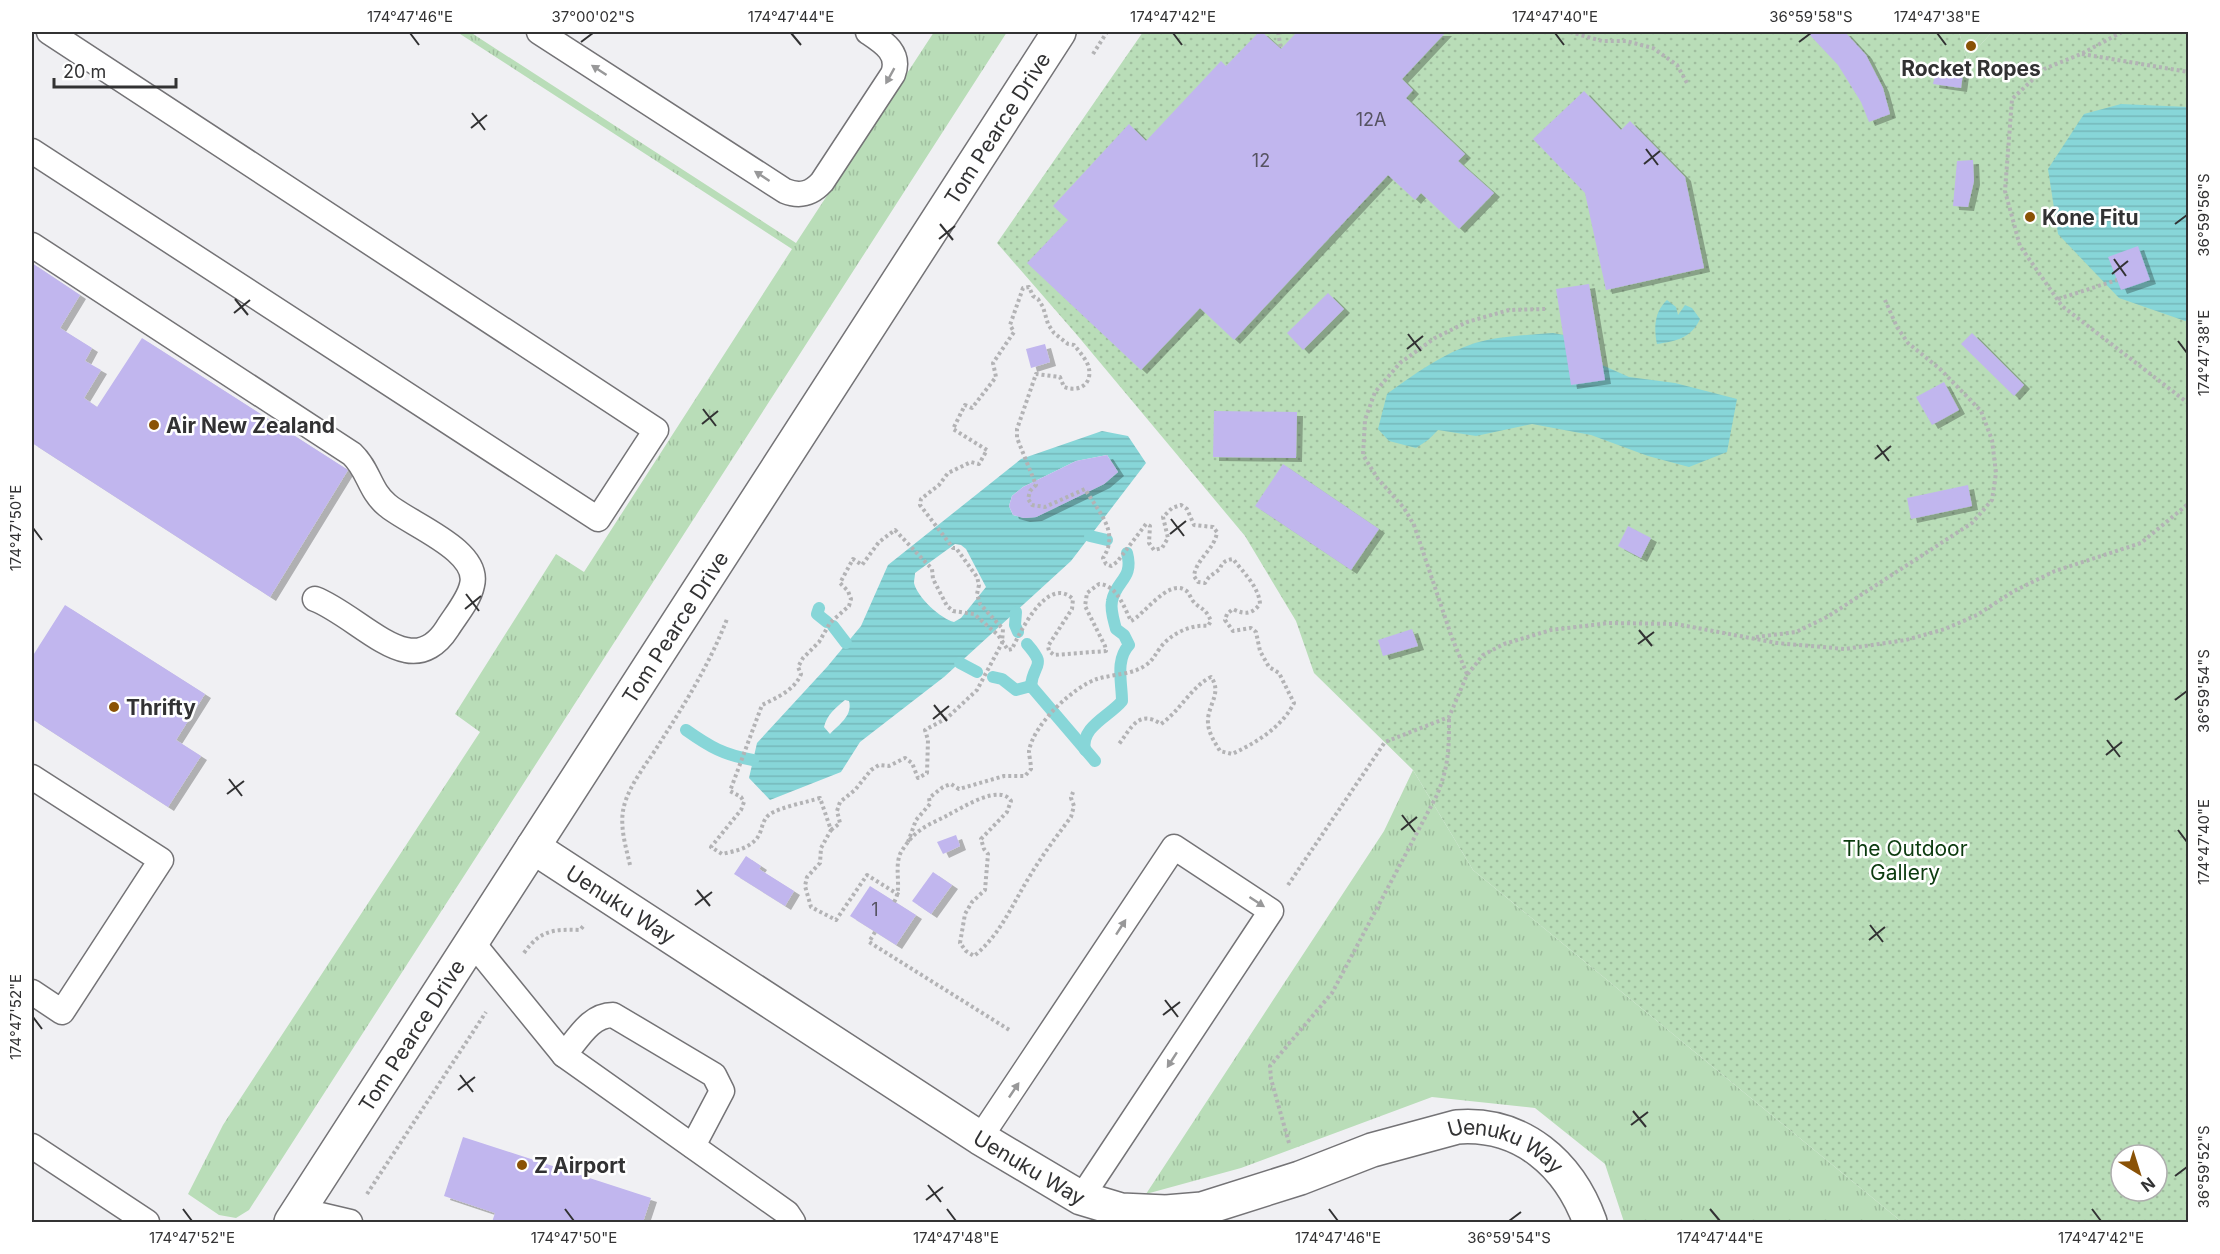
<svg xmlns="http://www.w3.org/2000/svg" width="2220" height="1254" font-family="Inter,sans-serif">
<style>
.grass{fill:url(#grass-tufts)}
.park{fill:url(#park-dots);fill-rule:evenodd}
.garden{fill:#b9ddb8}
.water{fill:url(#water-rules);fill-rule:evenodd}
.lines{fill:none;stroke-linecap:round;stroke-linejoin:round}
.stream{stroke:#87d6d8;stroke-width:12}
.building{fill:#c1b6ee;filter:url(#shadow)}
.lane-casing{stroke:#747376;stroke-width:27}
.street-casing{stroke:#747376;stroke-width:36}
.primary-casing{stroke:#747376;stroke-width:36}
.path{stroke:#b3b3b5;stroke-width:4;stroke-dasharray:3 3;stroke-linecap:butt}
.lane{stroke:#fff;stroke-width:24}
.street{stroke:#fff;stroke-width:33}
.primary{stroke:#fff;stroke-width:33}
.oneway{fill:#989899}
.ticks{fill:none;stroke:#323233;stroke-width:2}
.poi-dot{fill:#8a5206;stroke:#fff;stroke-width:2}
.labels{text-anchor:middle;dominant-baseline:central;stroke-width:5;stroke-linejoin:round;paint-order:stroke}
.number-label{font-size:18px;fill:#565362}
.poi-label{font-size:21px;font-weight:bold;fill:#323233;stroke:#fff;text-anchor:start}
.street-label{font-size:21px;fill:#323233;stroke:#fff}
.park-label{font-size:21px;fill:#0c3b0f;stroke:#fff}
.neatline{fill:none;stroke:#323233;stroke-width:2}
.ticks-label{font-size:15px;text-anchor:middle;fill:#323233}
</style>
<defs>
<pattern id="grass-tufts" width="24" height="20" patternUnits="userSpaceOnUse" patternTransform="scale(1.5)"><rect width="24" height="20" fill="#b9ddb8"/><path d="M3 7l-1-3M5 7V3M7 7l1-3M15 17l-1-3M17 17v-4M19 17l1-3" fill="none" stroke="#a0be9f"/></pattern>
<pattern id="park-dots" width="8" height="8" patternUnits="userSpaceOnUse" patternTransform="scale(1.5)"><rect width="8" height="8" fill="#b9ddb8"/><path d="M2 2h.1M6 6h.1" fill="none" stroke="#a0be9f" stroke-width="1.8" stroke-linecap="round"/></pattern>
<pattern id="water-rules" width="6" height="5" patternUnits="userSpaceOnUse" patternTransform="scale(1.5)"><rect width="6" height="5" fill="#87d6d8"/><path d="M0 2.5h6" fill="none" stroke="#75b8ba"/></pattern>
<filter id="shadow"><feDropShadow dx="6" dy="4" stdDeviation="0" flood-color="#0004"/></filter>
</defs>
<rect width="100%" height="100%" fill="#f0f0f3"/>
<g class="grass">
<polygon points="457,32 470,32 796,243 934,32 1007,32 249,1210 236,1218 219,1215 188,1194 223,1125 480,732 455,714 556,554 584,572 792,249"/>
<polygon points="1413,770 1473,870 1902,1222 1624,1222 1605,1164 1535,1108 1432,1097 1241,1168 1146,1194 1384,831"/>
</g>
<path class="park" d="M 1143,32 L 1959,32 L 1967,60 L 1992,32 L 2188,32 L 2188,1222 L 1902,1222 L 1473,870 L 1413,770 L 1314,673 L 1296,621 L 1245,536 L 1077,335 L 997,243 ZM 2121,1155 L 2157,1155 L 2157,1191 L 2121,1191 Z"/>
<polygon class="garden" points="1959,32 1992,32 1967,60"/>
<g class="water">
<polygon points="2121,104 2188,107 2188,322 2119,298 2058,234 2048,169 2084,114"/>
<path d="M 1667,300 L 1676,307 L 1678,315 L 1685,305 L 1692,308 L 1700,319 C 1691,338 1677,341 1657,344 C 1654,328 1654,312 1667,300 Z"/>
<path d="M 1553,333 L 1580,338 L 1602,365 L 1629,377 L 1675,383 L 1737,399 L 1727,452 L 1689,467 L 1648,456 L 1591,435 L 1532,424 L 1476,436 L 1438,430 L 1428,440 L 1416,448 L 1389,441 L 1378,429 L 1387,394 C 1414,374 1442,354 1475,343 C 1499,336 1527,335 1553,333 Z"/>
<path d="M 1102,431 L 1128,436 L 1146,463 L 1071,561 L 944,677 L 860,742 L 841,772 L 770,800 L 749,778 L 757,743 L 827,667 L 861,626 L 888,565 L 1021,459 ZM 1107,455 L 1118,472 L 1104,484 L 1036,517 L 1024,518 L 1013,515 L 1009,506 L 1012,496 L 1023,487 L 1076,461 ZM 955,544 L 961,545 L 966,549 L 986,587 L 961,618 L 954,622 C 941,619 917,597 914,583 C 914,580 915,576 915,573 ZM 845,700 L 849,701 C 853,716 838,725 830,734 L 824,727 C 827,715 835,708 845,700 Z"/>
</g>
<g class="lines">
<g class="stream">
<polyline points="1090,536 1107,540"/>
<polyline points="819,608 817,614 827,622"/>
<polyline points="1016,612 1015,625 1018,632"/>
<polyline points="833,626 846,643"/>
<path d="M 1027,644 C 1048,668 1033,662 1031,686"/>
<polyline points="960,663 977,672"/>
<polyline points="993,677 1002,679 1016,690 1031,686 1095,761"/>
<path d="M 686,730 C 710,747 724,755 753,760"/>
<path d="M 1085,750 C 1080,727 1110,716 1122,701 C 1122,683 1115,660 1129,645 L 1124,635 L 1116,629 C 1114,621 1110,610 1112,601 C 1116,580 1134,579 1127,553"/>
</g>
</g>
<g class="building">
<polygon points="1259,32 1262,32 1281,49 1297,32 1446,32 1402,79 1413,90 1406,98 1465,154 1458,161 1494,193 1459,229 1421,193 1415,200 1388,175 1234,340 1200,308 1141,370 1027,263 1068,220 1053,206 1129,124 1146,141 1221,61 1226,66"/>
<polygon points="1807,32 1845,32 1866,55 1883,88 1890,114 1869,122 1861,102 1838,65"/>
<polygon points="1936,70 1963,73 1961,88 1933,84"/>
<polygon points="1584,91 1621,130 1630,121 1685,177 1704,268 1606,290 1585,193 1533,139"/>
<polygon points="1973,160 1974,181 1968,207 1953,206 1957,161"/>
<polygon points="2138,246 2150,280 2121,290 2108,257"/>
<polygon points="32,263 80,295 60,328 92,348 85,361 101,370 84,398 97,407 142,338 348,470 270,597 32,443"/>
<polygon points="1589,284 1605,380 1571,385 1556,289"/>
<polygon points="1328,293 1344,309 1303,350 1287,333"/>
<polygon points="1972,333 2024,385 2014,396 1961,344"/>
<polygon points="1045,344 1050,362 1031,368 1026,349"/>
<polygon points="1944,382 1959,410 1932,425 1916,397"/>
<polygon points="1214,411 1297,412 1296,458 1213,457"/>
<polygon points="1107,455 1118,472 1104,484 1036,517 1024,518 1013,515 1009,506 1012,496 1023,487 1076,461"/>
<polygon points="1283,464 1379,529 1351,570 1255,506"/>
<polygon points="1968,485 1972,506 1911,519 1907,498"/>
<polygon points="1628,526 1651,538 1641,558 1618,546"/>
<polygon points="65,605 205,694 176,740 201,756 168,807 32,719 32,657"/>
<polygon points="1412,629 1418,646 1383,656 1378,640"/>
<polygon points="956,835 960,846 943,854 937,842"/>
<polygon points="746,856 761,866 759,869 794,891 785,906 734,874"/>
<polygon points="933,872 952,885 931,914 912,901"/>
<polygon points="870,886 916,915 896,945 850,916"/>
<polygon points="463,1137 651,1198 643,1222 492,1222 495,1213 444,1196"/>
</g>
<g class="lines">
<defs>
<g id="lane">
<path d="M 539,32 L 785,191 C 800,197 811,194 822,182 L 893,74 C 901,53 883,42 868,32"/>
<polyline points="32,151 598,519 656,430 49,32"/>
<path d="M 32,245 L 352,454 C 369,470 369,490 387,505 C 409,524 481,550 472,585 C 469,600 455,616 447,629 C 438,643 424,654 406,650 C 379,645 344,610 315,599"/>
<polyline points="32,777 161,860 62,1012 32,992"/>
<polyline points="472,942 564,1055 787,1213 793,1222"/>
<path d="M 564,1055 C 578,1039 590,1015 613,1015 L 714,1075 L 722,1091 L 693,1146"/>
<polyline points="980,1138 1174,847 1271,911 1081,1198"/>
<polyline points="32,1146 147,1222"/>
<polyline points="299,1210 350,1222"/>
</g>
<g id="street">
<path id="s1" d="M 533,847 L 980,1138 L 1081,1198 L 1121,1210 L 1166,1212 L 1202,1209 L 1300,1178 L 1372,1150 L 1457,1127 C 1522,1122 1569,1164 1590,1222"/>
</g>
<g id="primary">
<path id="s2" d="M 291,1222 L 1059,32"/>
</g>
</defs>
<use href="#lane" class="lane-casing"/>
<use href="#street" class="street-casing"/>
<use href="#primary" class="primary-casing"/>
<g class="path">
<polyline points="1278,32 1281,49"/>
<polyline points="1570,32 1602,41 1626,41 1653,48 1677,65 1687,83"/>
<polyline points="2122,32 2081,54 2044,69 2012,99 2005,191 2020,246 2062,306 2188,403"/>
<polyline points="1093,54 1107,32"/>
<polyline points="2082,54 2188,72"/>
<polyline points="2058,299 2117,280"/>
<polyline points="1756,637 1796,632 1827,617 1972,523 1992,500 1996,473 1992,440 1981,411 1940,369 1908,343 1897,327 1885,300"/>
<polyline points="1467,674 1452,638 1414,525 1404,508 1378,479 1363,455 1365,420 1375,392 1400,363 1435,338 1467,322 1509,310 1545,309"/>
<path d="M 831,830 L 840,823 L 837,811 L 840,802 L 855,790 L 871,770 L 879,765 L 889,766 L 905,758 L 912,763 L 918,778 L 927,773 L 928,740 L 925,730 L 947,718 L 977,690 L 1002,643 L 1003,629 L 980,604 L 977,594 L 979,585 L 977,577 L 956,548 L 953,548 L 920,505 L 921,499 L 939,485 L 948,473 L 971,462 L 979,464 L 987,450 L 953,429 L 965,405 L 972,408 L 996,377 L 993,363 L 1014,332 L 1010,325 L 1023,288 L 1029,287 L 1033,296 L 1038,299 L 1043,307 L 1048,324 L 1054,333 L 1068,344 L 1074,345 C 1079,351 1085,358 1088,365 C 1094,383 1080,393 1064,387 L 1060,377 L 1036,374 L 1017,429 L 1017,438 L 1036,485 L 1030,491 L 1028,499 L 1032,505 L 1045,507 L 1085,489 C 1099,513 1120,532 1103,558 L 1106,564 L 1111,566 L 1117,562 L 1146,524 L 1150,526 L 1149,543 L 1154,550 L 1162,548 L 1168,538 L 1163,517 L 1172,508 L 1181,505 L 1187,509 L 1194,525 L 1213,527 L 1217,532 C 1215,549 1196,559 1194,576 L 1198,582 L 1205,583 L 1209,577 L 1220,569 C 1222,562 1226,560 1233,559 C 1243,572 1259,587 1260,604 C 1252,614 1245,615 1233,609 L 1227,614 L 1225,620 L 1233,631 L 1251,628 L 1256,632 L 1260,651 L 1269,667 L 1279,673 L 1294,703 C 1282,727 1256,743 1232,754 L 1220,751 C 1214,741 1207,731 1208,719 C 1209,704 1222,692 1211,677 C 1192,686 1179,712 1161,724 C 1139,709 1131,728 1119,744"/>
<path d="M 630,865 C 626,847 619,826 624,806 C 630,783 649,761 661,741 C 686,702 710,663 727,619"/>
<polyline points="1288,885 1385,742 1449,717 1467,675 1483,655 1504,644 1551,630 1609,623 1676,624 1777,643 1845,649 1906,640 1945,629 1977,615 2014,591 2055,571 2141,543 2188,504"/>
<path d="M 899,895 L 867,875 L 836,920 L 811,907 L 805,886 L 807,877 L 820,863 L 821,848 L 831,830 L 820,798 C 807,802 781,807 770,814 C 762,820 763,827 759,835 C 752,848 735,851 722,854 L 711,847 L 741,810 L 744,802 L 741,797 L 730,791 L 762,705 C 776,698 795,690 801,674 L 798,667 L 803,658 L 819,642 L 830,623 L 849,606 L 851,599 L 848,591 L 840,583 L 853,559 L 862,565 L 879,542 L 895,530 L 932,569 L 933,579 L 947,606 L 953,611 L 974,614 L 998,635 L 1008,650 L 1012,649 C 1021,630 1048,575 1073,599 L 1072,609 L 1048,646 L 1049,651 L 1054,655 L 1106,651 L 1105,646 L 1085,606 L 1087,593 L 1099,584 C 1117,585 1124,607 1131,621 C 1144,615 1168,579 1185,590 C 1189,592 1190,597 1193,601 C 1201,610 1205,607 1211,621 L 1208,626 C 1191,624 1170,634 1160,648 C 1155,655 1153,660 1146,665 C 1132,675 1113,674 1097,679 C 1073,687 1033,725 1029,751 C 1029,756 1031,763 1031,769 L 1025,776 L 1004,776 L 959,789 L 951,784 L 943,787 L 929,798 L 930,804 L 916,820 L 908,842"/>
<path d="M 894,902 C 903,888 893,868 901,852 C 906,844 912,836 919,831 C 928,824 939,820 948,815 C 962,808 1000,783 1011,801 L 1007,812 L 981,839 L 984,849 L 988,854 L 985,890 L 972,902 L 965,914 L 960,943 L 966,951 L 974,956 C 1000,935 1011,907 1028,879 C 1041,857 1056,837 1071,817 L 1074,806 L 1071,798 L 1073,792"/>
<polyline points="875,932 869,942 1011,1031"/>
<path d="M 524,953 C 540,930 554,929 580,930 L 585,924"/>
<path d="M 1289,1143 L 1271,1079 L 1270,1066 L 1332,993 L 1437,795 C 1449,765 1449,749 1449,717"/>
<polyline points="367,1194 486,1012"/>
</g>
<use href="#lane" class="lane"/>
<use href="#street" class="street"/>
<use href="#primary" class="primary"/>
</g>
<defs><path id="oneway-solid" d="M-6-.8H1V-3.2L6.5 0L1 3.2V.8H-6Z" transform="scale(1.5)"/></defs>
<g class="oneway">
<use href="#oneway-solid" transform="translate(599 70) rotate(-147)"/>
<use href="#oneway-solid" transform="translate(890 76) rotate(119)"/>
<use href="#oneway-solid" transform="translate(762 176) rotate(-147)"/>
<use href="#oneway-solid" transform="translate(1257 902) rotate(33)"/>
<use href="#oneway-solid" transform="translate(1121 927) rotate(-57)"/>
<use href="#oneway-solid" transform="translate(1172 1060) rotate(123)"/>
<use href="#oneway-solid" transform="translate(1014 1090) rotate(-56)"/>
</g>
<path class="ticks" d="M 410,33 L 419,45M 791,33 L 801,45M 1173,33 L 1182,45M 1555,33 L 1564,45M 1937,33 L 1946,45M 581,42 L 593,33M 1799,42 L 1811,33M 472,113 L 485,130M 471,128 L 487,115M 1646,149 L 1658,165M 1644,164 L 1660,151M 940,224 L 953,240M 2175,224 L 2187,215M 939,239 L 955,226M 2114,259 L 2126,276M 2112,274 L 2128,261M 235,299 L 248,315M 234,313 L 250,300M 1408,334 L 1421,351M 2178,341 L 2187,353M 1407,349 L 1423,336M 703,409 L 716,426M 702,424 L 718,411M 1877,445 L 1889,461M 1875,459 L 1891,446M 1171,519 L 1184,536M 33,528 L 42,540M 1170,534 L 1186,521M 466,594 L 479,611M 465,609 L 481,596M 1639,630 L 1652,646M 1638,644 L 1654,632M 2175,700 L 2187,691M 934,705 L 947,721M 933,719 L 949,706M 2107,740 L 2120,757M 2106,755 L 2122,742M 229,779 L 242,796M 227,794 L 244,781M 1402,815 L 1415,832M 1401,830 L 1417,817M 2178,830 L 2187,842M 697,890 L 710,906M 695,905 L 712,892M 1870,925 L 1883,942M 1869,940 L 1885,927M 1165,1000 L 1178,1017M 1163,1015 L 1180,1002M 33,1017 L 42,1029M 460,1075 L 473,1092M 458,1090 L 475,1077M 1633,1111 L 1646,1127M 1631,1125 L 1648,1112M 2175,1176 L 2187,1167M 928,1185 L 941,1202M 926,1200 L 943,1187M 183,1209 L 192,1221M 565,1209 L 574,1221M 947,1209 L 956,1221M 1329,1209 L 1338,1221M 1710,1209 L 1720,1221M 2092,1209 L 2101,1221M 1509,1221 L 1521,1212"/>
<g class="poi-dot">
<circle cx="1971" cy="46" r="6"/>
<circle cx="2030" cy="217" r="6"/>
<circle cx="154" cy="425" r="6"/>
<circle cx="114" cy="707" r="6"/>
<circle cx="522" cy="1165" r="6"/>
</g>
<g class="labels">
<g class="number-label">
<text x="1371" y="119">12A</text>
<text x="1261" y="160">12</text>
<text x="875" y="909">1</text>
</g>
<g class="poi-label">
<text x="1971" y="68" text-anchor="middle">Rocket Ropes</text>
<text x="2042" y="217">Kone Fitu</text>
<text x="166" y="425">Air New Zealand</text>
<text x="126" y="707">Thrifty</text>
<text x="534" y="1165">Z Airport</text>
</g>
<g class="street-label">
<text stroke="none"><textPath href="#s2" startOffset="1302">Tom Pearce Drive</textPath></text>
<text stroke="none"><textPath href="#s2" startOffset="708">Tom Pearce Drive</textPath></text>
<text stroke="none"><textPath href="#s1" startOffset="105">Uenuku Way</textPath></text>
<text stroke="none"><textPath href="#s2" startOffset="222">Tom Pearce Drive</textPath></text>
<text stroke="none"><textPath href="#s1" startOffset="1095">Uenuku Way</textPath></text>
<text stroke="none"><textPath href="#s1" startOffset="591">Uenuku Way</textPath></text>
</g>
<g class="park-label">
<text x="1905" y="848">The Outdoor<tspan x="1905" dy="24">Gallery</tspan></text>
</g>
</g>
<rect width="2220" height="1254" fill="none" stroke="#ffffff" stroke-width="66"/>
<g transform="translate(2139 1173) rotate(142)"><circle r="28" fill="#ffffff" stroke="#adadad" stroke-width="1.5"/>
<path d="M0-4.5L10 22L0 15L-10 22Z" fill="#8a5206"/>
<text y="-9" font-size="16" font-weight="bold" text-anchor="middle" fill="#323233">N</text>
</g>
<path d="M54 78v9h122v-9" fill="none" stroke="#323233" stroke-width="3"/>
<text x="63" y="78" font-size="18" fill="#323233" stroke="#ffffff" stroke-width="4.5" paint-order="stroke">20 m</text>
<rect x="33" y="33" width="2154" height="1188" class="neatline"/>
<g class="ticks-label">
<text x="410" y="22">174°47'46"E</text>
<text x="593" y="22">37°00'02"S</text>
<text x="791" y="22">174°47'44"E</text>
<text x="1173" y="22">174°47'42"E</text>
<text x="1555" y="22">174°47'40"E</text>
<text x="1811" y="22">36°59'58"S</text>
<text x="1937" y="22">174°47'38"E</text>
<text transform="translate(2204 215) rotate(-90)" y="5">36°59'56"S</text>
<text transform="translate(2204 353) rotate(-90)" y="5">174°47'38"E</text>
<text transform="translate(16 528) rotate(-90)" y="5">174°47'50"E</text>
<text transform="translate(2204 691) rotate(-90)" y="5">36°59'54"S</text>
<text transform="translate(2204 842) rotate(-90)" y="5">174°47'40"E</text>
<text transform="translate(16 1017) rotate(-90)" y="5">174°47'52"E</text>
<text transform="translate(2204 1167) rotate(-90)" y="5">36°59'52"S</text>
<text x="192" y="1243">174°47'52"E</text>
<text x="574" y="1243">174°47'50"E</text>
<text x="956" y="1243">174°47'48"E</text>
<text x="1338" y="1243">174°47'46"E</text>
<text x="1509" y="1243">36°59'54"S</text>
<text x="1720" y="1243">174°47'44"E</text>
<text x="2101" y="1243">174°47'42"E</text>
</g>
</svg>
